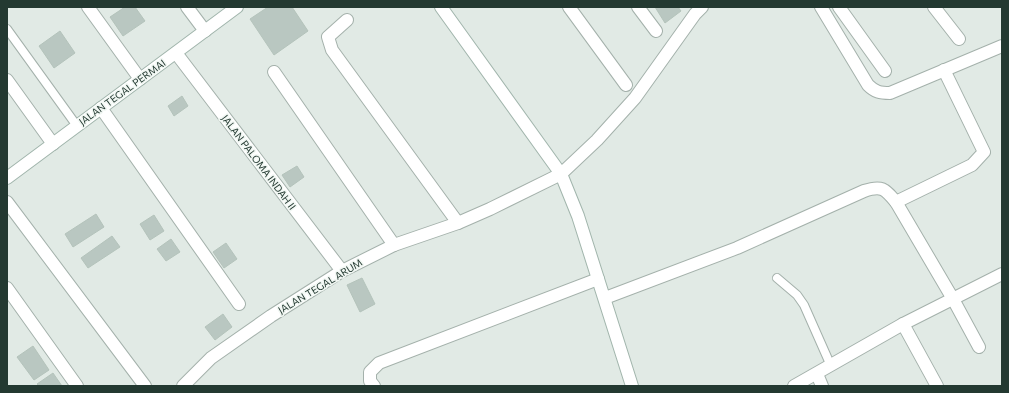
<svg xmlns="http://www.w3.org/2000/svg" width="1009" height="393" font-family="Commissioner,sans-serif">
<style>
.building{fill:#b9c7c1;stroke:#b4c3bb}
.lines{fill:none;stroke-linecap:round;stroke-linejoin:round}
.lane-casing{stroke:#a4b1ab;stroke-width:10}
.street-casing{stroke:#a4b1ab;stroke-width:14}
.secondary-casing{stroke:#a1b5ac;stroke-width:14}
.lane{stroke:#fff;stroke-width:8}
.street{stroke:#fff;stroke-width:12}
.secondary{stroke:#fff;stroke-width:12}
.labels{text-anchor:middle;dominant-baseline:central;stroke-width:3;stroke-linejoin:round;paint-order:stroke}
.street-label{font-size:10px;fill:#233931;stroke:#f1f7f3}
</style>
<rect width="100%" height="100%" fill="#e1eae5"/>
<g class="building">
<polygon points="125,7 135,7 145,21 123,36 110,17"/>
<polygon points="268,7 292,7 308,31 274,55 250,19"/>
<polygon points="655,7 678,7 681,11 665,23"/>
<polygon points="60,31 75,53 54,68 39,46"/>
<polygon points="182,96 188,106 174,116 168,106"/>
<polygon points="297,166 304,177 290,187 282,175"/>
<polygon points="96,214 104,227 73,247 65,234"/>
<polygon points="154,215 164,231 150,240 140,224"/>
<polygon points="112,236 120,247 88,268 81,258"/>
<polygon points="171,239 180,252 166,261 157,249"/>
<polygon points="226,243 237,259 224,268 213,252"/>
<polygon points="362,278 375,304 360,312 347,285"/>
<polygon points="223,314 232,327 215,340 205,327"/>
<polygon points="33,346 49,370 34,380 17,357"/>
<polygon points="53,373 62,386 39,386 37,384"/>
</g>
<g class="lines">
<defs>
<g id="lane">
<polyline points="7,29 77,126"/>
<polyline points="777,278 797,295 804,305 831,366"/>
</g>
<g id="street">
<polyline points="88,7 140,79"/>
<polyline points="187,7 205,31"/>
<polyline points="569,7 626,85"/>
<polyline points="638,7 656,31"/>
<path d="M 821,7 L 868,85 C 875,92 880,93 890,93 L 1002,46"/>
<polyline points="839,7 885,71"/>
<polyline points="934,7 959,39"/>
<polyline points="347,20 328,37 332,50 458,223"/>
<polyline points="176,53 342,271"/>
<polyline points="274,72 394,245"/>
<polyline points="7,80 53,144"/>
<polyline points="101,108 239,304"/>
<polyline points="7,202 145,386"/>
<polyline points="896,202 972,165 984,152 944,70"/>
<polyline points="7,288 77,386"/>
<path d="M 605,298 L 737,248 L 864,191 C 882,185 885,189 896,202 L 953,299 L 979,347"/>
<polyline points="903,324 937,386"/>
<polyline points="817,374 822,386"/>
<polyline points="183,386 211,358 271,316 342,271 394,245 458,223 490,209 561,174 597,140 635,98 695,14 702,7"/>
<polyline points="374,386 370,381 370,372 379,363 598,279"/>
<polyline points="794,386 903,324 1002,274"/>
</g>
<g id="secondary">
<polyline points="441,7 561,174 578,216 632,386"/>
<polyline points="7,178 237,7"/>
</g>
</defs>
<use href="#lane" class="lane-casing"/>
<use href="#street" class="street-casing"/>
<use href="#secondary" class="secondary-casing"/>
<use href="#lane" class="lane"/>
<use href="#street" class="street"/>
<use href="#secondary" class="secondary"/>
</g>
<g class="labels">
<g class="street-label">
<text transform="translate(122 92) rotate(-36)">JALAN TEGAL PERMAI</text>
<text transform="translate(259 162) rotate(53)">JALAN PALOMA INDAH II</text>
<text transform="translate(320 286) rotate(-31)">JALAN TEGAL ARUM</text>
</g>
</g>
<rect width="1009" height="393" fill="none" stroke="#233931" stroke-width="16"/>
</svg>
